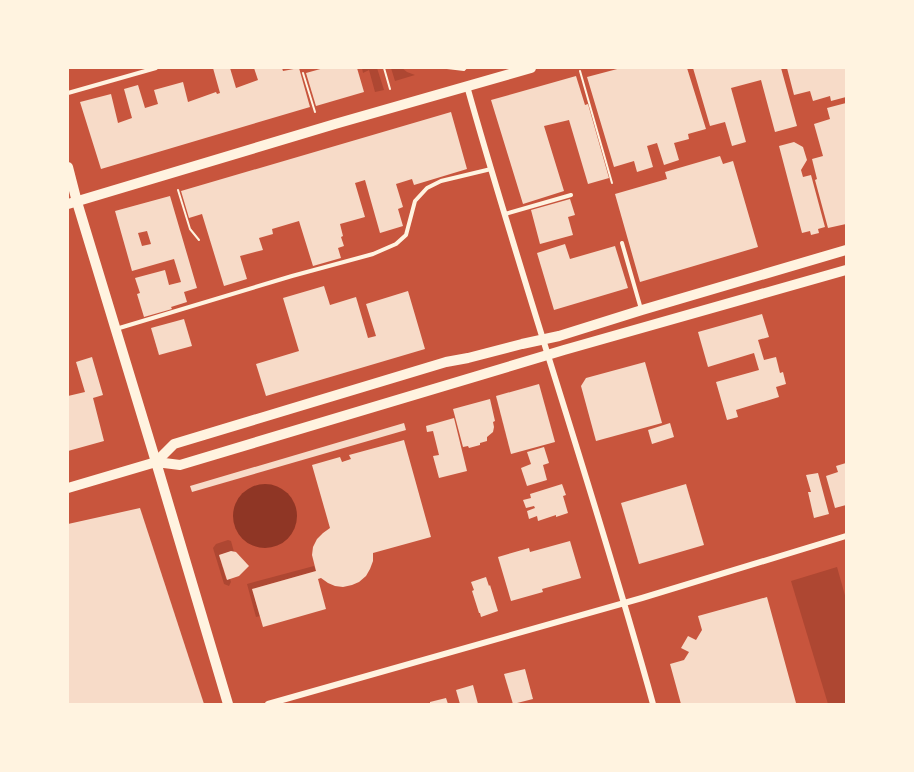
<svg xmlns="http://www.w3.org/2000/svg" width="914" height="772" font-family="Mulish,sans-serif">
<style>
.green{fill:#ae4732}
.water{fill:#8f3625}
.building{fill:#f7dbc8;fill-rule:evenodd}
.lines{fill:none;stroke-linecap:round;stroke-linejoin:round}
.path{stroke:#fff3e0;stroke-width:2}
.service{stroke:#fff3e0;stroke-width:4}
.minor{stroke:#fff3e0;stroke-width:6}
.tertiary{stroke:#fff3e0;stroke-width:10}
.secondary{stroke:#fff3e0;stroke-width:10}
</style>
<rect width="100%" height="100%" fill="#c8553d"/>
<g class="green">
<polygon points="362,68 377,68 384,90 375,92 369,70 363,73"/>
<polygon points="391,68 402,68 407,72 415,75 395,81"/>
<polygon points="228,540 231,541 234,552 231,552 219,555 226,579 230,579 231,582 229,586 224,584 213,548 216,544"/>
<polygon points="314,566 316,571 252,589 260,616 256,617 247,584"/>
<polygon points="837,567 846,599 846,704 828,704 791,581"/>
</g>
<circle class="water" cx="265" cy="516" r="32"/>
<g class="building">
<polygon points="213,68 230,68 236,88 258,80 254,68 282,68 283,71 299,68 310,107 101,169 80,102 111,94 118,123 132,118 124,89 138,85 145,108 158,104 154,90 183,82 188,102 216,92 217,94 220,93"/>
<polygon points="324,68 357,68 364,92 316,106 306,73"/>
<polygon points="621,68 687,68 706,129 688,134 689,139 674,143 679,160 664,165 657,143 647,146 653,167 637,172 634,161 614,167 587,77"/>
<polygon points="693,68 781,68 797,126 775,132 761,80 731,88 746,142 732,146 725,122 710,126"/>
<polygon points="787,68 846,68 846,97 831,101 830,96 813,101 810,91 794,95"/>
<polygon points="576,76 585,105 588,104 609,178 588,184 569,120 544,126 564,191 523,204 491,100"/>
<polygon points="846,103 846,224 828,228 815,180 817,179 812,159 823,156 814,124 830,119 827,108"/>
<polygon points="451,112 467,169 414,185 412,179 396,184 403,207 398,209 403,226 380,233 365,180 355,183 365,217 340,224 343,236 341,237 344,246 338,248 341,258 313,266 299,221 272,229 273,234 259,238 263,250 240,256 247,279 224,286 202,214 189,218 181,191"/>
<polygon points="794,142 803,147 807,160 801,170 803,177 811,175 825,227 818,229 819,233 811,235 810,231 802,233 779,146"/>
<polygon points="720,156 723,164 733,161 758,247 640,282 615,194 667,179 665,172"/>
<path d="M 170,196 L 197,288 L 184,292 L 187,302 L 171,307 L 172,309 L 144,317 L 137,294 L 140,293 L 135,278 L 165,270 L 169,285 L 181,282 L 174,259 L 132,271 L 115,211 ZM 147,231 L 151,244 L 142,246 L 138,233 Z"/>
<polygon points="570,199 575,215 568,217 573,235 540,244 531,210"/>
<polygon points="565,244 570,259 615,246 628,288 554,310 537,253"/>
<polygon points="324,286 330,305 356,297 368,338 376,336 366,304 408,291 425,349 266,396 256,364 299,351 283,298"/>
<polygon points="762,314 769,337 758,340 764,360 776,357 780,373 783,372 786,384 776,387 779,397 736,410 738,417 727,420 716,382 759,370 754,353 708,367 698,332"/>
<polygon points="184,319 192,346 159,355 151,328"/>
<polygon points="92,357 103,395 93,398 104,441 68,451 68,396 85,392 76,362"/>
<polygon points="645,362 662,423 596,441 581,386 586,378"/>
<polygon points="539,384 555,442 511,454 496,396"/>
<polygon points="490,399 495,421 493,422 494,427 493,432 487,437 487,441 480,443 480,445 469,448 468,446 463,447 453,409"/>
<polygon points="454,418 467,471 439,478 433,456 439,455 433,431 427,432 426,426"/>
<polygon points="404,423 406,430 192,492 190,486"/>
<polygon points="670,423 674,437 652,444 648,430"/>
<polygon points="404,440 431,537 373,553 373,561 370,569 366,576 359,582 352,585 343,587 335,586 328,583 321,578 318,579 326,609 263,627 252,589 316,571 312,555 313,547 317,539 323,533 330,528 312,465 340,457 342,462 351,459 349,455"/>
<polygon points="544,447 549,463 543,465 547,480 527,486 521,468 531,464 527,452"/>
<polygon points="846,463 846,505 835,508 826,476 838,472 836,466"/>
<polygon points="818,473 829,514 814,518 808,492 811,492 806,475"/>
<polygon points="562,484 566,495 563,496 568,513 556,517 556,515 538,521 537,516 529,519 527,511 535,508 534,506 526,508 523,500 531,498 530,494"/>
<polygon points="686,484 704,545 639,564 621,503"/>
<polygon points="140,508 204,704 68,704 68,524"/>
<polygon points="570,541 581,578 542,589 543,592 511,601 498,557 529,548 530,552"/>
<polygon points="231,551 236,552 249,566 239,576 227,580 219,555"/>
<polygon points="486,577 489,586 490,585 498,611 481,617 480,613 479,613 472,591 474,590 471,582"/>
<polygon points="767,597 796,703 789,704 681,704 670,664 684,660 689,652 681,648 688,636 696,640 702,630 698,616"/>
<polygon points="525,669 533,699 513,704 504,674"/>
<polygon points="473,685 478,704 460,704 456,690"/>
<polygon points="446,698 448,704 430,704 430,702"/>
</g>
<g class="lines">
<g class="path">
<polyline points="384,68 390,89"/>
<polyline points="447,68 464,70 466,68"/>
<polyline points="580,71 612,183"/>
<polyline points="303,73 315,112"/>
<polyline points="178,190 190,229 199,240"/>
</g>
<g class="service">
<polyline points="68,93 156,68"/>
<polyline points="505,214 571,195"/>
<polyline points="622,243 641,309"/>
<polyline points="116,329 292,276 373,254 396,244 406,235 415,201 427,188 441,181 491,169"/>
</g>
<g class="minor">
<path d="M 467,86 C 525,293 596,497 653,704"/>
<polyline points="268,704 642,598 846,536"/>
</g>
<g class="tertiary">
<polyline points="77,202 156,462 228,704"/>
<polyline points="156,462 174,444 446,362 468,358 522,344 559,336 642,310 846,250"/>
<polyline points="68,488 156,462 180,465 564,350 846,270"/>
</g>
<g class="secondary">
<polyline points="68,167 77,202"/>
<polyline points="68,204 335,124 531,68"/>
</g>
</g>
<rect width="914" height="772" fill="none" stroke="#fff3e0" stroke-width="138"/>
</svg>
